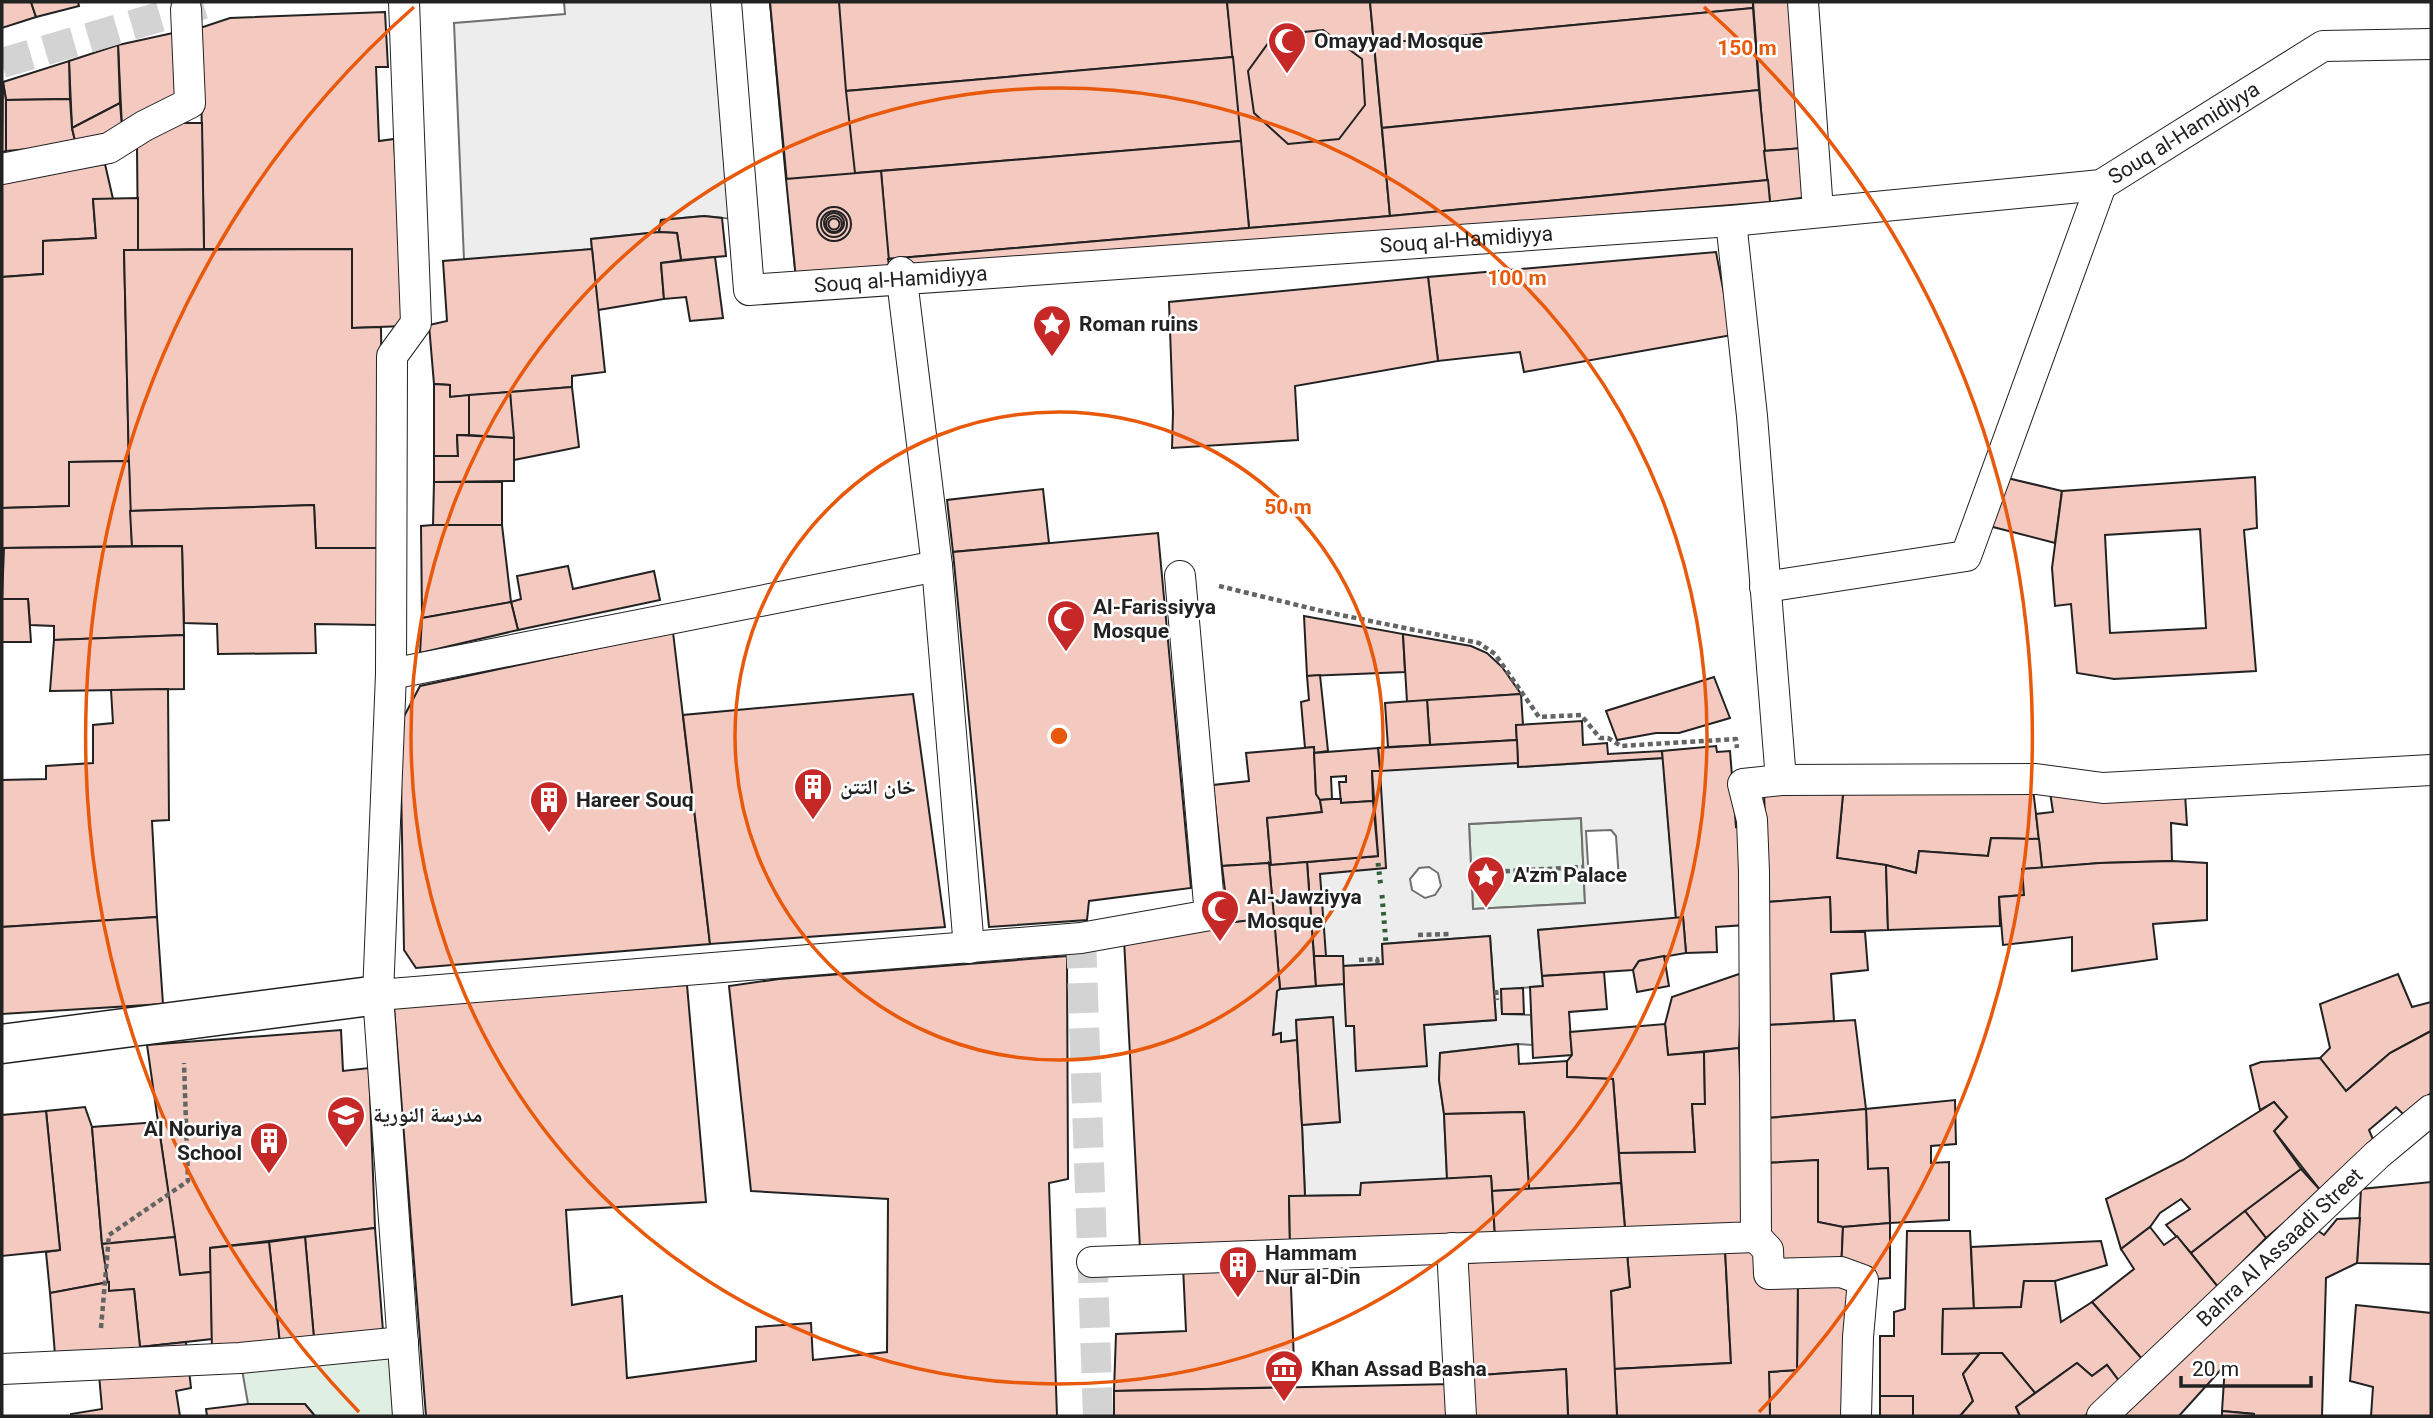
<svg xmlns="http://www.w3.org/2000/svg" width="2433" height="1418" font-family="Roboto,'Noto Naskh Arabic',sans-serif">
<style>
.green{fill:#e0efe3;stroke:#6f6f6f;stroke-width:2}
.parking{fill:#ededed;stroke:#6f6f6f;stroke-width:2;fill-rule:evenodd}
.building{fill:#f3c9c0;stroke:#222;stroke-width:2;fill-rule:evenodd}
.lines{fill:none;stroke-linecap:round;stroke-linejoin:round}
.pedestrian-tunnel{stroke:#d3d3d3;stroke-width:30;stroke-dasharray:30 15;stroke-linecap:butt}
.pedestrian-casing{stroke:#222;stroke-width:32}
.minor-casing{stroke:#222;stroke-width:41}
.path{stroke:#646464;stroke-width:4.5;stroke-dasharray:5 3.5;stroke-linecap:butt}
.pedestrian{stroke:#fff;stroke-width:30}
.minor{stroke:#fff;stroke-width:38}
.hedge{stroke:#2f5e38;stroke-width:5;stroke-dasharray:3.5 5;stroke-linecap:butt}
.ring{fill:none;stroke:#e8590c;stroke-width:3.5}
.labels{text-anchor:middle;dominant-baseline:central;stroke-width:5;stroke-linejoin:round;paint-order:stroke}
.poi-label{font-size:21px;font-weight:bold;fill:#222;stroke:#fff;text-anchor:start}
.street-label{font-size:21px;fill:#222;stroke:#fff}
.centre{fill:#e8590c;stroke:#fff;stroke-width:3.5}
.ring-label{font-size:21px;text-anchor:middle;font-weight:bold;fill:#e8590c;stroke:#fff;stroke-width:5;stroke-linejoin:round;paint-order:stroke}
</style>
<rect width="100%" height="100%" fill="#fff"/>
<g class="green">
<polygon points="1581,818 1585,903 1473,909 1469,824"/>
<polygon points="403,1342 408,1416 315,1416 305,1404 248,1404 240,1358"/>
</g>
<g class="parking">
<polygon points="564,2 726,2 743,220 704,216 661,220 659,232 591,239 592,249 464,260 454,23 565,14"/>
<path d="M 1517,740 L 1519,767 L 1663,758 L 1676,919 L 1538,930 L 1543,986 L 1501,990 L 1502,1014 L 1531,1015 L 1533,1045 L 1518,1044 L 1440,1053 L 1439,1080 L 1444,1114 L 1447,1179 L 1362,1183 L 1360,1195 L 1305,1196 L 1302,1125 L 1340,1122 L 1332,1017 L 1296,1020 L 1297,1040 L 1281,1042 L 1281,1033 L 1273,1035 L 1277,991 L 1280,989 L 1344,984 L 1354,1026 L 1356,1070 L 1426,1066 L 1424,1025 L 1496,1020 L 1490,936 L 1382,944 L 1383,964 L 1343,966 L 1342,956 L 1314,956 L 1307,862 L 1378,855 L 1372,771 L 1379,770 L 1378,748 ZM 1581,818 L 1585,903 L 1473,909 L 1469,824 ZM 1611,830 L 1616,836 L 1619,880 L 1589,882 L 1586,831 ZM 1429,867 L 1438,873 L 1441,886 L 1435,895 L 1425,898 L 1412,890 L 1410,879 L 1419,868 Z"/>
</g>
<g class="building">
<polygon points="2,2 31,2 36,17 2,28"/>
<polygon points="31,2 78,2 79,6 36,17"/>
<polygon points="770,2 839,2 855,173 786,179"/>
<polygon points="770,2 1792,2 1808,197 796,279"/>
<polygon points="839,2 1227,2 1233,57 846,91"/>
<polygon points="1227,2 1370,2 1390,216 1249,228"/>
<polygon points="1370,2 1753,2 1753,8 1374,44"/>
<polygon points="1753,2 1792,2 1803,148 1764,151"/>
<polygon points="1753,8 1759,90 1382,128 1374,44"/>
<polygon points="385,12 388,67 376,67 379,141 394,139 404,326 352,328 352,249 204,249 200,28 230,18"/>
<polygon points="1323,30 1362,59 1365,105 1339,139 1288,144 1254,113 1248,71 1274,35"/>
<polygon points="182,31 182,92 122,128 118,45"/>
<polygon points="118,45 120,103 72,128 69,61"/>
<polygon points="1233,57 1241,141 855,173 846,91"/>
<polygon points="69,61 70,99 6,100 3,82"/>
<polygon points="3,82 6,100 6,151 2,152"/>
<polygon points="1759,90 1768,180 1390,216 1382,128"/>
<polygon points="70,99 72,128 76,145 6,151 6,100"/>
<polygon points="120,103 122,128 76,145 72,128"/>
<polygon points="173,123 202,123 204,249 138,250 137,147"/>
<polygon points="1241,141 1249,228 888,259 881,171"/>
<polygon points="1803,148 1808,197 1770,202 1764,151"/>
<polygon points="105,164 113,199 93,199 96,238 43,241 43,274 2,277 2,181"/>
<polygon points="881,171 890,272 796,279 786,179"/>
<polygon points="1768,180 1770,202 890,272 888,259 1390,216"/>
<polygon points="138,198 138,250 124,250 129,461 69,462 69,506 2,508 2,277 43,274 43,241 96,238 93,199"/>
<circle cx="834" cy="224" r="17"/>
<circle cx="834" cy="224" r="13"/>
<circle cx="834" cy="223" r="10"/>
<polygon points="704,216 722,218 726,256 681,260 677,233 659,232 661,220"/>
<circle cx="834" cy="224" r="8"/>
<circle cx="834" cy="224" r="5.5"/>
<polygon points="659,232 677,233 681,260 661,263 664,299 598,310 591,239"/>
<polygon points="352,249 352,328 381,327 383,507 381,548 316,548 314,505 130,511 124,250"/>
<polygon points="592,249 605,372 572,376 572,387 450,397 450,385 434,384 429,325 447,321 443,261"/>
<polygon points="1716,252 1732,335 1524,372 1520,352 1438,361 1428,277"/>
<polygon points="715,257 723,318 690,321 686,297 664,299 661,263"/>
<polygon points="1428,277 1438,361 1295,386 1298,440 1172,448 1173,413 1169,302"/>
<polygon points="434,384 450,385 450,397 469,395 469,435 457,435 458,456 434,456"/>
<polygon points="572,387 579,447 514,460 510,392"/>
<polygon points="510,392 514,438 469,435 469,395"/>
<polygon points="457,435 514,438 514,481 434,482 434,456 458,456"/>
<polygon points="129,461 132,546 4,548 2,597 2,508 69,506 69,462"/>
<polygon points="2003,477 2062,491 2055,543 1989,526"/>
<path d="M 2255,477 L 2257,528 L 2244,530 L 2256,671 L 2114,679 L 2077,673 L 2071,604 L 2055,606 L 2052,568 L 2062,491 ZM 2200,529 L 2206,628 L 2110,633 L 2105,535 Z"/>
<polygon points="434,482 502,482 502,525 433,525"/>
<polygon points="1043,489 1049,543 953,552 947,500"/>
<polygon points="314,505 316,548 381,548 378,625 315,624 316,653 218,654 217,624 184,623 182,546 132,546 130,511"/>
<polygon points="433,525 502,525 511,602 422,618 421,526"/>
<polygon points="1158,533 1191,888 1089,901 1087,920 989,927 953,552"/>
<polygon points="182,546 184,635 54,640 54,626 30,625 28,599 2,599 4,548"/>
<polygon points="568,566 573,589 654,571 660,600 518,630 511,602 521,599 517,576"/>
<polygon points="2,599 28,599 31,642 2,642"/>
<polygon points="511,602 518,630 420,653 422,618"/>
<polygon points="1304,616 1403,634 1405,672 1307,676"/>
<polygon points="673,632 710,944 416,968 404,950 400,724 420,686"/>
<polygon points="1403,634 1471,646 1487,653 1502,667 1521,694 1407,702"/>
<polygon points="184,635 184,689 50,691 54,640"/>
<polygon points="1320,675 1328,751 1314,753 1314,747 1305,748 1301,702 1309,700 1307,676"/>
<polygon points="1714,677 1730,718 1679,733 1656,733 1617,740 1606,711"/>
<polygon points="168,689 169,820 152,821 157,917 2,927 2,780 46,779 46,766 93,763 93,725 113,723 111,690"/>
<polygon points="913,694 945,927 710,944 683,715"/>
<polygon points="1521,694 1523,725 1516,725 1517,740 1430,745 1427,700"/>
<polygon points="1427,700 1430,745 1388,747 1385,703"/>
<polygon points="1582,721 1583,745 1607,743 1608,754 1662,751 1663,758 1518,767 1516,725"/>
<polygon points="1517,740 1518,763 1380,771 1378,748"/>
<polygon points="1716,746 1717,752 1730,751 1736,827 1749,825 1746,925 1716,927 1717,952 1686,953 1683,917 1676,919 1662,751"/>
<polygon points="1314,747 1316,794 1320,800 1322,812 1267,818 1271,865 1269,863 1222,866 1213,785 1249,781 1246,753"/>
<polygon points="1378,748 1380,771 1372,771 1373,801 1341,803 1339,782 1346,782 1346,776 1331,777 1332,799 1320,800 1316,794 1314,753"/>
<polygon points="1372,771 1380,771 1386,868 1320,874 1326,956 1314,956 1307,862 1378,856"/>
<polygon points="2033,789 2039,839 1991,838 1988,856 1919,851 1916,873 1886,865 1837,858 1843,794"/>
<polygon points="1764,792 1843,794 1837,858 1886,865 1888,930 1831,932 1830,897 1768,902"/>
<polygon points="2050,792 2185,794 2187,825 2171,823 2172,861 2100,863 2042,868 2036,814 2053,812"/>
<polygon points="1332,799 1341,799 1341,803 1373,801 1378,856 1271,865 1267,818 1322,812 1320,800"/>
<polygon points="1991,838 2039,839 2042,868 2022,869 2024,895 1999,897 2000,926 1888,930 1886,865 1916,873 1919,851 1988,856"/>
<polygon points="2172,861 2207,863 2207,920 2153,924 2157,959 2072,971 2072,937 2003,945 1999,897 2024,895 2022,869 2100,863"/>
<polygon points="1307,862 1316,986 1280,989 1269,863 1271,865"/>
<polygon points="1269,863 1274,917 1229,923 1222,866"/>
<polygon points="1830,897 1831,932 1865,932 1868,970 1831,974 1834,1021 1769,1025 1768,902"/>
<polygon points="157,917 163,1004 2,1014 2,927"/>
<polygon points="1274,917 1280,989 1277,991 1273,1035 1281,1033 1281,1042 1297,1040 1302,1125 1305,1196 1289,1196 1290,1245 1140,1249 1124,939 1228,918 1229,923"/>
<polygon points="1683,917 1686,953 1639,961 1633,970 1542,976 1538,930"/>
<polygon points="1490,936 1496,1020 1424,1025 1427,1066 1356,1071 1354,1026 1346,1026 1343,966 1383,964 1382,944"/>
<polygon points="1067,956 1068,1179 1049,1183 1057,1416 426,1416 394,1007 687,985 706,1202 566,1210 572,1305 622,1296 627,1378 756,1361 756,1327 811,1323 813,1360 887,1352 888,1199 751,1191 729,986 779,979"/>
<polygon points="1314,956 1343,956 1344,984 1316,986"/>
<polygon points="1664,956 1669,986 1637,992 1633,970 1639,961"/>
<polygon points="1604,972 1607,1009 1569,1012 1572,1055 1533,1058 1530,987 1543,986 1542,976"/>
<polygon points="1742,973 1739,1048 1668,1055 1665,1024 1672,997"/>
<polygon points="2398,974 2412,1007 2431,1002 2431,1031 2390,1053 2346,1091 2320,1058 2330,1048 2320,1004"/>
<polygon points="1523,988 1524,1014 1502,1014 1501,989"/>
<polygon points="1333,1017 1340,1122 1302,1125 1296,1020"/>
<polygon points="1855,1020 1866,1109 1768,1118 1769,1025"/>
<polygon points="1665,1024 1668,1055 1704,1052 1705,1104 1692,1104 1695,1152 1619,1153 1613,1079 1567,1077 1567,1061 1572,1055 1570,1032"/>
<polygon points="341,1030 343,1071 369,1068 375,1228 210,1248 211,1272 180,1275 147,1045"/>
<polygon points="2431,1031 2431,1093 2404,1115 2396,1107 2369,1130 2375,1144 2321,1191 2274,1131 2287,1117 2274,1102 2260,1110 2250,1066 2261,1062 2320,1058 2346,1091 2390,1053"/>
<polygon points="1518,1044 1519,1064 1567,1061 1567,1077 1613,1079 1621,1183 1529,1189 1524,1112 1444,1114 1439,1080 1440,1053"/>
<polygon points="1739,1048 1745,1223 1625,1229 1619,1153 1695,1152 1692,1104 1705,1104 1704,1052"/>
<polygon points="1955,1100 1956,1144 1931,1146 1931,1163 1949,1162 1949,1220 1890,1223 1888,1168 1868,1169 1866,1109"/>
<polygon points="2274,1102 2287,1117 2274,1131 2301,1169 2191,1253 2166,1225 2190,1209 2181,1199 2160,1213 2150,1227 2121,1249 2106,1199 2183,1160"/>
<polygon points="85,1107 92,1127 102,1244 109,1282 50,1293 46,1252 60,1250 46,1111"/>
<polygon points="1866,1109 1868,1169 1888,1168 1890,1223 1843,1227 1818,1222 1818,1160 1766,1163 1768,1118"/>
<polygon points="46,1111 60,1250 2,1256 2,1115"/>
<polygon points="1524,1112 1529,1189 1492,1191 1491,1176 1447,1179 1444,1114"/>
<polygon points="158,1122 175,1237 102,1244 92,1127"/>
<polygon points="1818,1160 1818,1222 1843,1227 1841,1272 1769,1274 1766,1163"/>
<polygon points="2301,1169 2321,1191 2266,1238 2245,1211"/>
<polygon points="1491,1176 1495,1236 1290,1245 1289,1196 1360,1195 1361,1183"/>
<polygon points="2431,1182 2431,1264 2357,1263 2361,1189"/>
<polygon points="1621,1183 1625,1229 1495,1236 1492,1191"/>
<polygon points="2245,1211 2266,1238 2218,1287 2191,1253"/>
<polygon points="2360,1218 2357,1263 2326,1278 2322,1416 2254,1416 2254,1414 2222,1411 2225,1365 2179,1416 2120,1416 2313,1227 2324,1235 2337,1219"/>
<polygon points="1890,1223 1890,1278 1863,1280 1856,1416 1770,1416 1769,1372 1797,1370 1798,1273 1841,1272 1843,1227"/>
<polygon points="2150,1227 2164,1245 2177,1236 2218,1287 2142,1359 2092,1302 2134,1269 2121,1249"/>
<polygon points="375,1228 384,1344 315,1350 305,1237"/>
<polygon points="1907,1231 1970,1231 1974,1309 1943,1309 1942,1354 1980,1353 1963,1374 1973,1401 1960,1416 1913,1416 1913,1396 1880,1396 1880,1336 1894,1336 1894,1312 1905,1309"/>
<polygon points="175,1237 180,1275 211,1272 212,1339 140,1347 134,1289 109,1291 102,1244"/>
<polygon points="305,1237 315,1350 281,1354 269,1242"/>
<polygon points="2101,1241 2107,1265 2055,1281 2024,1281 2021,1307 1974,1309 1971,1247"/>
<polygon points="269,1242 281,1354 212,1351 210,1248"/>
<polygon points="1725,1249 1731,1363 1614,1369 1611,1291 1630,1287 1627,1253"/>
<polygon points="1725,1249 1768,1250 1798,1273 1797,1370 1769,1372 1770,1416 1617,1416 1614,1369 1731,1363"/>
<polygon points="1627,1253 1630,1287 1611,1291 1617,1416 1568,1416 1566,1369 1468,1376 1464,1263"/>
<polygon points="1290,1262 1295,1387 1114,1391 1116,1334 1186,1331 1183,1266"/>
<polygon points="2024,1281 2055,1281 2061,1322 2092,1302 2142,1359 2119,1381 2107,1365 2092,1376 2077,1363 2035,1393 2002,1353 1942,1354 1943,1309 2021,1307"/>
<polygon points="109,1282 109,1291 134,1289 140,1347 186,1342 191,1388 176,1391 180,1416 71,1416 71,1414 102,1409 98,1363 56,1367 50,1293"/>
<polygon points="2356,1305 2431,1313 2431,1416 2371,1416 2373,1387 2350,1381"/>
<polygon points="1980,1353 2002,1353 2035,1393 2016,1407 2020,1416 1960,1416 1973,1401 1963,1374"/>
<polygon points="2077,1363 2092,1376 2107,1365 2119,1381 2085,1416 2020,1416 2016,1407"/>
<polygon points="1566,1369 1568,1416 1469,1416 1468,1376"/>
<polygon points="1453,1384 1453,1416 1114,1416 1114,1391"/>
<rect x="1880" y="1396" width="33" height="20"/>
<polygon points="248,1404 305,1404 315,1416 207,1416 206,1409"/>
<polygon points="2222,1411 2254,1414 2254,1416 2222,1416"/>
</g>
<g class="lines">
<g class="pedestrian-tunnel">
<polyline points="2,63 211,2"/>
<polyline points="1081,938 1098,1416"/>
</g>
<defs>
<g id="pedestrian">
<polyline points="404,2 416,323 392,356 391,674 378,995 1081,938 1210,915 1180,576"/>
<path id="s1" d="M 726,2 L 749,290 L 1731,221 L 2101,185 L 2323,46 L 2431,44"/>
<polyline points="1803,2 1818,211"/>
<polyline points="2,169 109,148 144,126 190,103 186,9"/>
<polyline points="1731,221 1752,416 1781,780"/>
<polyline points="901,272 937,566 969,948"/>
<polyline points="1765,587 1966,556 2101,185"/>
<polyline points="391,674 937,566"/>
<polyline points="378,995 408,1416"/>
<polyline points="1756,1237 1768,1250 1769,1274 1841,1272 1863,1280 1858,1337 1856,1416"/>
<polyline points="1452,1248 1461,1416"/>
<polyline points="1092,1262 1756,1237 1754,872 1752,820 1743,784 1781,780 2036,779 2103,788 2431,770"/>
<polyline points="2,1369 240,1358 403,1342"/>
<path id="s2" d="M 2102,1416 L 2377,1155 L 2431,1110"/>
</g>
<polyline id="minor" points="2,1044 378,995"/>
</defs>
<use href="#pedestrian" class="pedestrian-casing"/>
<use href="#minor" class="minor-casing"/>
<g class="path">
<polyline points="1219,586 1326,612 1479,643 1495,654 1539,717 1581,715 1600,738 1608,738 1621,746 1736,739 1737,748"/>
<polyline points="1471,873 1583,867"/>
<polyline points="1418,935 1452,934"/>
<polyline points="1359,960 1377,959 1378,964"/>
<polyline points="1496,990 1497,1000"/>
<polyline points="101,1328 109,1235 188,1181 184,1063"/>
</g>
<use href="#pedestrian" class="pedestrian"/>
<use href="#minor" class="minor"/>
<g class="hedge">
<polyline points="1378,863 1381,888"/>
<polyline points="1382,895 1386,944"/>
</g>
</g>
<g class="ring">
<circle cx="1059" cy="736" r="324"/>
<circle cx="1059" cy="736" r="648"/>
<path d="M359 1412A973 973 0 0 1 414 7M1704 7A973 973 0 0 1 1759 1412"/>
</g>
<defs>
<symbol id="mosque-pin" viewBox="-11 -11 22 30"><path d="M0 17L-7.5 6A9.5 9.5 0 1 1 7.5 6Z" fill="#c62828" stroke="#fff"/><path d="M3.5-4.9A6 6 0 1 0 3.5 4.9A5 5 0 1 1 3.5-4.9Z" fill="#fff"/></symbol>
<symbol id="sight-pin" viewBox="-11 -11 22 30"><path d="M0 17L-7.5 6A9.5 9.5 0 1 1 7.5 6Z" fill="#c62828" stroke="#fff"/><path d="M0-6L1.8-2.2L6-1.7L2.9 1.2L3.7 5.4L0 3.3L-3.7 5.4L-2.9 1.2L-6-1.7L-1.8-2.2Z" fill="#fff"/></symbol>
<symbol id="building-pin" viewBox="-11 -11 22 30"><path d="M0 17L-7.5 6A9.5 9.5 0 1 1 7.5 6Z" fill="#c62828" stroke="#fff"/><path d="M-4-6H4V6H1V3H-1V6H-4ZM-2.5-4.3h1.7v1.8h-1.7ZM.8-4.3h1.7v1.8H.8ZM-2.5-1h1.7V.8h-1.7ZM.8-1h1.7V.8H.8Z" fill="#fff"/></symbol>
<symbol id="school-pin" viewBox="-11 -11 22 30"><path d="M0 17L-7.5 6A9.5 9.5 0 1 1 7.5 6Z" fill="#c62828" stroke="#fff"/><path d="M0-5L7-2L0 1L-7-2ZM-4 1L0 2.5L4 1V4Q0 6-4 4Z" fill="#fff"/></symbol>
<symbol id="museum-pin" viewBox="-11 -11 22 30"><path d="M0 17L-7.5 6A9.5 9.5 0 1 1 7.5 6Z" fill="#c62828" stroke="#fff"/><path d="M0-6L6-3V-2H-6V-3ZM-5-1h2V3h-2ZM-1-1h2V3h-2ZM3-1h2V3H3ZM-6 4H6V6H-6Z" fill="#fff"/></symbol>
</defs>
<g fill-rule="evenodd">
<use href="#mosque-pin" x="1265" y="19" width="44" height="60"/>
<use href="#sight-pin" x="1030" y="302" width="44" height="60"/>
<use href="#mosque-pin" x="1044" y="597" width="44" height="60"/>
<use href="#building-pin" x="791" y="765" width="44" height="60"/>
<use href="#building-pin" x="527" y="778" width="44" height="60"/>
<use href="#sight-pin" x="1464" y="853" width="44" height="60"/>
<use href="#mosque-pin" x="1198" y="887" width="44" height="60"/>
<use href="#school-pin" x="324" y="1093" width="44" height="60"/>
<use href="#building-pin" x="247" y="1119" width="44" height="60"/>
<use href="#building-pin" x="1216" y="1243" width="44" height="60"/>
<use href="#museum-pin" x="1262" y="1347" width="44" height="60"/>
</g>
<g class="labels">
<g class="poi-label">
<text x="1314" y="41">Omayyad Mosque</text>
<text x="1079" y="324">Roman ruins</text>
<text x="1093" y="607">Al-Farissiyya<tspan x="1093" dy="24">Mosque</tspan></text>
<text x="840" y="787">خان التتن</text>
<text x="576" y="800">Hareer Souq</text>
<text x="1513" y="875">A'zm Palace</text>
<text x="1247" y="897">Al-Jawziyya<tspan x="1247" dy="24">Mosque</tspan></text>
<text x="373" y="1115">مدرسة النورية</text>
<text x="242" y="1129" text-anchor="end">Al Nouriya<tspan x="242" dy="24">School</tspan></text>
<text x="1265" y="1253">Hammam<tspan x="1265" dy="24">Nur al-Din</tspan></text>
<text x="1311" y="1369">Khan Assad Basha</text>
</g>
<g class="street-label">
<text stroke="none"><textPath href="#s1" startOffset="1743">Souq al-Hamidiyya</textPath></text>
<text stroke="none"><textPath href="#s1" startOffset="1008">Souq al-Hamidiyya</textPath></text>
<text stroke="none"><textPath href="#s1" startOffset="441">Souq al-Hamidiyya</textPath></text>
<text stroke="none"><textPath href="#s2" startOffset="245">Bahra Al Assaadi Street</textPath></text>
</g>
</g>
<circle cx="1059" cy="736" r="10" class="centre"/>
<g class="ring-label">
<text x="1747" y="55">150 m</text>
<text x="1517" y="285">100 m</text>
<text x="1288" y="514">50 m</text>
</g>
<rect width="2433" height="1418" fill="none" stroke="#222222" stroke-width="7"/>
<path d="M2181 1376v10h130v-10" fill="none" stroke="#222222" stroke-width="3.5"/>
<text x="2192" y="1376" font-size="21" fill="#222222" stroke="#ffffff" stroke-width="5" paint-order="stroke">20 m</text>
</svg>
